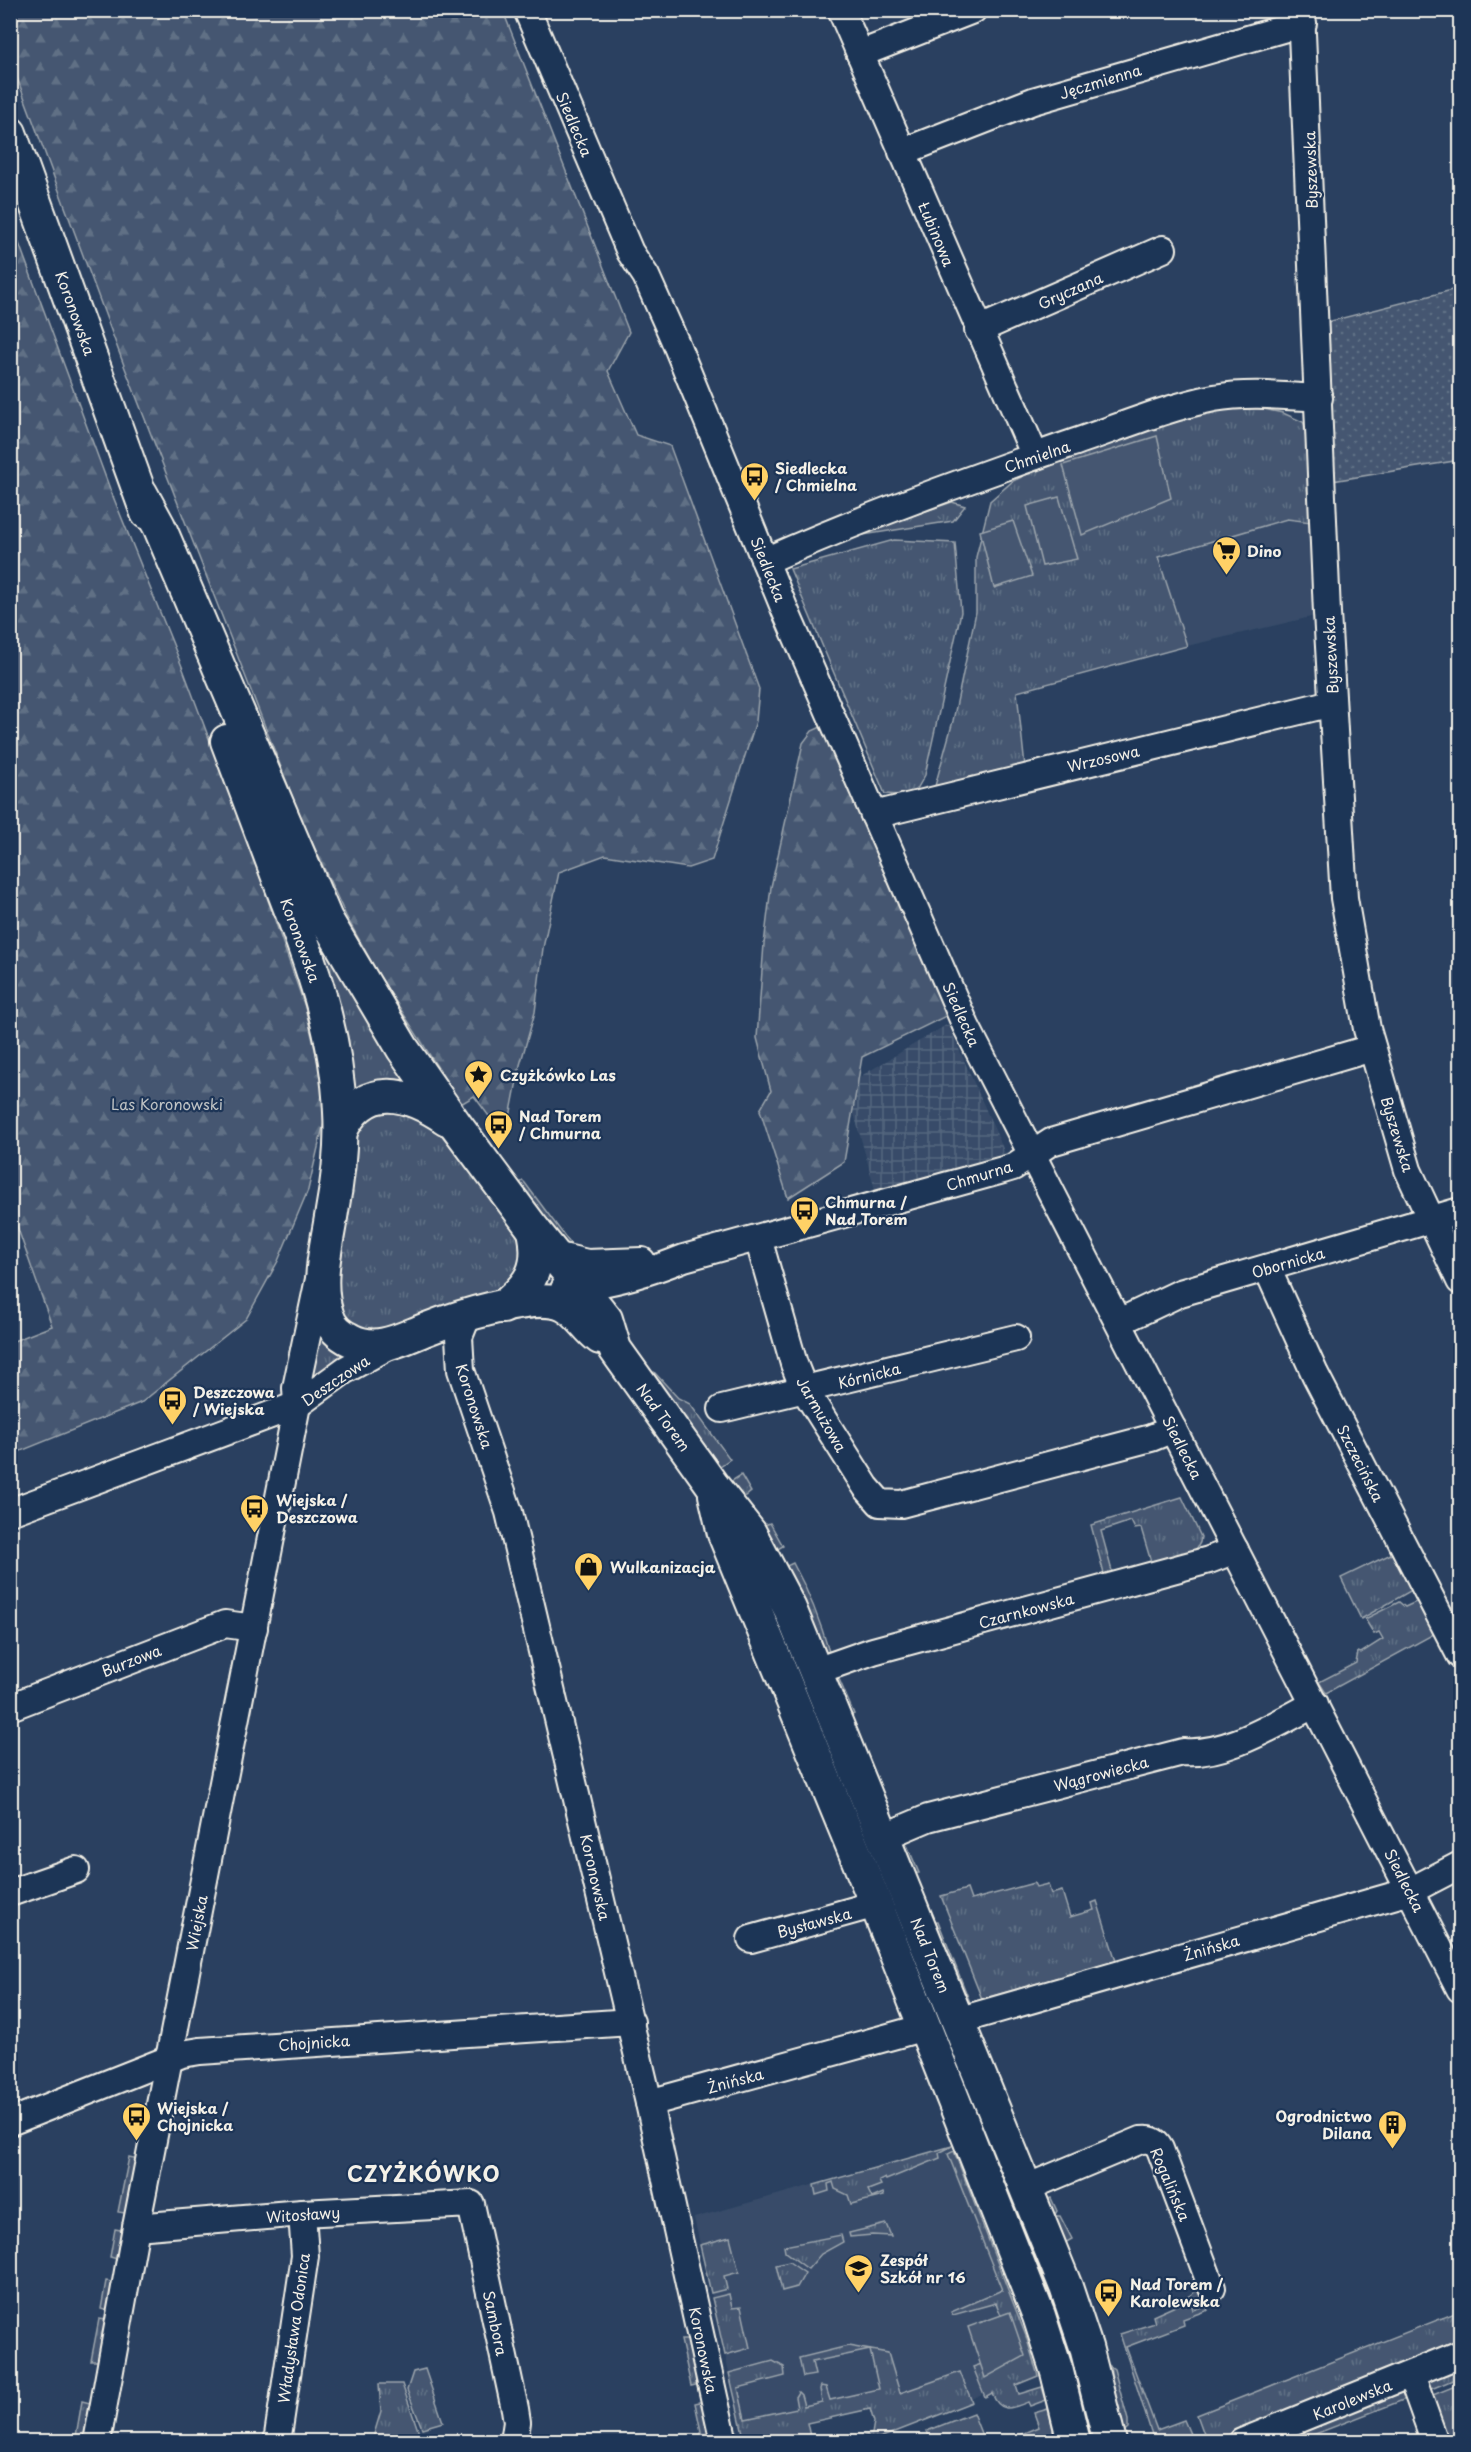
<svg xmlns="http://www.w3.org/2000/svg" width="1471" height="2452" font-family="'Playpen Sans',sans-serif">
<style>
.built{fill:#374c69}
.industrial{fill:url(#industrial-grid)}
.grass{fill:url(#grass-tufts);stroke:#9ca4ac;stroke-width:1.5}
.forest{fill:url(#forest-firs);stroke:#9ca4ac;stroke-width:1.5}
.park{fill:#445771;stroke:#9ca4ac;stroke-width:1.5}
.garden{fill:url(#garden-dots);stroke:#9ca4ac;stroke-width:1.5}
.lines{fill:none;stroke-linecap:round;stroke-linejoin:round}
.minor-casing{stroke:#f4f1e8;stroke-width:30}
.major-casing{stroke:#f4f1e8;stroke-width:36}
.minor{stroke:#1d3557;stroke-width:26}
.major{stroke:#1d3557;stroke-width:32}
.labels{text-anchor:middle;dominant-baseline:central;stroke-width:4.5;stroke-linejoin:round;paint-order:stroke}
.street-label{font-size:15px;fill:#f4f1e8;stroke:#1d3557}
.poi-label{font-size:15px;font-weight:bold;fill:#f4f1e8;stroke:#1d3557;text-anchor:start}
.park-label{font-size:15px;fill:#bfc3c4;stroke:#1d3557}
.district-label{font-size:21px;font-weight:bold;letter-spacing:1.5px;fill:#f4f1e8;stroke:#1d3557}
</style>
<defs>
<pattern id="industrial-grid" width="8" height="8" patternUnits="userSpaceOnUse" patternTransform="scale(1.5)"><rect width="8" height="8" fill="#374c69"/><path d="M0 4h8M4 0v8" fill="none" stroke="#55667e"/></pattern>
<pattern id="grass-tufts" width="24" height="20" patternUnits="userSpaceOnUse" patternTransform="scale(1.5)"><rect width="24" height="20" fill="#445771"/><path d="M3 7l-1-3M5 7V3M7 7l1-3M15 17l-1-3M17 17v-4M19 17l1-3" fill="none" stroke="#607085"/></pattern>
<pattern id="forest-firs" width="22" height="20" patternUnits="userSpaceOnUse" patternTransform="scale(1.5)"><rect width="22" height="20" fill="#445771"/><path d="M5 1l3.5 6h-7zM16 11l3.5 6h-7z" fill="#607085"/></pattern>
<pattern id="garden-dots" width="8" height="8" patternUnits="userSpaceOnUse" patternTransform="scale(1.5)"><rect width="8" height="8" fill="#445771"/><path d="M2 2h.1M6 6h.1" fill="none" stroke="#607085" stroke-width="1.8" stroke-linecap="round"/></pattern>
</defs>
<rect width="100%" height="100%" fill="#2a4060"/>
<filter id="ink" filterUnits="userSpaceOnUse"><feTurbulence type="fractalNoise" baseFrequency=".0167" numOctaves="2"/><feDisplacementMap in="SourceGraphic" scale="12" xChannelSelector="R" yChannelSelector="G"/><feConvolveMatrix kernelMatrix="1 2 1 2 8 2 1 2 1" color-interpolation-filters="sRGB"/></filter>
<g filter="url(#ink)">
<g class="built">
<polygon points="1287,519 1311,522 1315,616 1187,646 1158,557"/>
<polygon points="952,2146 1037,2370 900,2430 891,2402 743,2434 694,2218"/>
</g>
<polygon class="industrial" points="948,1024 1005,1153 876,1193 846,1085"/>
<g class="grass">
<polygon points="1249,406 1283,413 1303,422 1310,437 1311,522 1287,519 1158,557 1187,646 1017,692 1025,767 935,786 953,721 976,612 976,557 990,501 1013,481 1055,461 1201,410"/>
<polygon points="952,502 965,506 953,521 850,537"/>
<polygon points="894,540 955,543 961,612 925,775 913,796 885,794 790,569"/>
<polygon points="247,765 418,1088 350,1104"/>
<polygon points="373,1106 430,1120 485,1191 513,1220 527,1241 516,1288 379,1339 334,1314 347,1143"/>
<path d="M 523,1181 L 525,1183 L 578,1254 C 550,1241 536,1209 520,1183 Z"/>
<polygon points="317,1324 353,1351 310,1384"/>
<polygon points="654,1372 678,1398 690,1404 730,1459 720,1466 652,1374"/>
<polygon points="741,1475 751,1492 746,1496 739,1497 730,1482"/>
<path d="M 1182,1497 L 1201,1537 C 1200,1558 1169,1560 1152,1565 L 1141,1528 L 1135,1529 L 1131,1521 L 1101,1531 L 1112,1571 L 1104,1574 L 1091,1525 Z"/>
<polygon points="770,1523 783,1546 776,1550 762,1526"/>
<polygon points="1393,1553 1412,1590 1361,1619 1341,1578"/>
<path d="M 793,1563 C 809,1592 821,1623 830,1655 L 826,1659 L 780,1569 Z"/>
<polygon points="1418,1601 1434,1634 1326,1693 1319,1682 1356,1663 1358,1652 1361,1653 1383,1639 1379,1632 1374,1634 1365,1619 1399,1602 1405,1607"/>
<polygon points="836,1672 854,1714 845,1718 829,1678"/>
<polygon points="904,1838 919,1873 913,1874 898,1846"/>
<polygon points="1034,1883 1036,1887 1048,1884 1051,1894 1062,1891 1070,1917 1094,1910 1092,1903 1097,1901 1116,1961 982,1999 941,1896 967,1889 971,1900"/>
<polygon points="937,1921 938,1921 971,2005 965,2003 931,1924"/>
<polygon points="955,2040 1029,2224 1100,2439 1091,2441 1064,2336 1013,2222 1022,2219 1018,2209 1009,2212 944,2043"/>
<polygon points="952,2146 939,2153 940,2158 886,2180 885,2178 879,2181 881,2185 868,2190 872,2198 883,2193 884,2196 851,2204 848,2195 835,2189 833,2182 828,2184 829,2191 816,2195 814,2185"/>
<path d="M 954,2151 L 1026,2336 L 1038,2376 L 1016,2385 L 1019,2394 L 1042,2387 L 1046,2400 L 1030,2406 L 1028,2402 C 1011,2409 1000,2414 992,2393 L 985,2397 L 973,2367 L 1016,2352 L 996,2303 L 953,2315 L 951,2312 L 1002,2290 L 948,2154 Z"/>
<polygon points="129,2157 143,2160 131,2214 118,2212"/>
<polygon points="1051,2198 1057,2211 1054,2216 1060,2216 1072,2239 1065,2243 1045,2200"/>
<polygon points="886,2224 891,2236 872,2235 850,2237 849,2233"/>
<polygon points="115,2229 127,2231 121,2260 110,2257"/>
<polygon points="841,2235 843,2242 821,2254 808,2269 785,2252 784,2246"/>
<polygon points="730,2237 739,2272 724,2276 727,2289 711,2293 700,2245"/>
<polygon points="789,2262 805,2273 797,2287 782,2291 776,2265"/>
<polygon points="106,2281 119,2283 112,2312 101,2309"/>
<polygon points="1199,2289 1202,2298 1191,2302 1193,2310 1206,2305 1208,2310 1183,2319 1184,2325 1126,2347 1157,2430 1184,2420 1190,2434 1188,2439 1177,2441 1154,2441 1120,2334 1155,2323 1153,2316 1173,2307"/>
<polygon points="729,2294 732,2308 741,2307 750,2348 725,2355 712,2298"/>
<path d="M 1460,2311 L 1460,2345 C 1426,2359 1226,2447 1205,2437 L 1197,2415 Z"/>
<polygon points="99,2319 107,2320 103,2361 91,2361"/>
<polygon points="681,2340 687,2340 696,2357 700,2384 691,2386"/>
<polygon points="848,2346 888,2353 900,2393 960,2372 972,2402 872,2441 848,2441 872,2434 874,2422 870,2409 807,2423 811,2441 741,2441 743,2433 729,2373 773,2361 784,2367 785,2376 738,2388 745,2419 797,2408 795,2397 798,2392 801,2395 804,2406 822,2402 820,2389 821,2386 826,2387 830,2400 879,2389 870,2350 812,2362 815,2375 803,2377 799,2358"/>
<polygon points="1460,2364 1460,2377 1424,2392 1426,2380"/>
<polygon points="1110,2366 1114,2369 1128,2420 1128,2428 1122,2433 1116,2429 1114,2389"/>
<polygon points="425,2369 443,2422 422,2428 407,2390 413,2372"/>
<polygon points="379,2384 402,2384 419,2433 416,2441 372,2441 381,2411"/>
<polygon points="1460,2384 1460,2441 1446,2441 1428,2397"/>
<polygon points="1403,2390 1411,2397 1300,2440 1300,2431"/>
<polygon points="82,2401 94,2404 90,2441 75,2442"/>
<polygon points="704,2401 715,2441 703,2441 695,2403"/>
<polygon points="1048,2409 1056,2441 1020,2441 1023,2440 1020,2435 1039,2427 1034,2413"/>
</g>
<g class="forest">
<polygon points="503,11 629,332 608,371 636,435 670,446 759,689 756,721 712,860 688,868 605,855 559,872 543,948 535,1012 520,1065 510,1117 503,1135 474,1096 461,1104 380,977 346,916 300,816 125,368 10,59 11,11"/>
<polygon points="10,219 110,489 183,669 251,851 305,1007 323,1083 325,1118 308,1190 278,1261 246,1319 142,1402 11,1455 11,1342 52,1326 10,1206"/>
<polygon points="821,727 835,753 948,1015 862,1057 844,1162 788,1198 760,1110 771,1091 757,1038 764,944 771,887 803,743 812,731"/>
</g>
<g class="park">
<polygon points="1157,436 1171,498 1082,535 1063,465"/>
<polygon points="1059,497 1077,559 1042,566 1027,506"/>
<polygon points="1013,521 1032,576 994,588 980,531"/>
<polygon points="1010,2312 1025,2356 985,2378 968,2327"/>
<polygon points="973,2413 984,2441 931,2441 927,2431"/>
</g>
<polygon class="garden" points="1460,288 1460,460 1332,481 1327,322"/>
<g class="lines">
<defs>
<g id="minor">
<polyline points="527,10 630,252 646,276 674,339 785,610 966,1026 1460,1989"/>
<polyline points="841,10 1035,456"/>
<polyline points="1301,10 1327,613 1344,898 1367,1029 1408,1170 1460,1281"/>
<polyline points="860,54 973,10"/>
<polyline points="902,152 1033,101 1303,23"/>
<polyline points="978,330 1163,249"/>
<path d="M 765,561 C 864,517 965,481 1067,445 C 1115,429 1164,408 1214,398 C 1249,392 1284,396 1319,398"/>
<polyline points="874,815 1332,703"/>
<polyline points="758,1238 794,1364 804,1389 866,1487 880,1503 901,1504 1151,1438 1173,1429"/>
<polyline points="554,1255 587,1263 642,1261"/>
<polyline points="1267,1268 1315,1374 1460,1655"/>
<path d="M 564,1289 C 579,1284 592,1285 607,1282 C 633,1277 659,1268 684,1258 L 1003,1170 L 1013,1167 L 1051,1142 L 1372,1048"/>
<polyline points="467,1317 459,1337 461,1370 509,1512 649,2103 724,2442"/>
<polyline points="1119,1322 1180,1293 1460,1211"/>
<polyline points="722,1409 1016,1338"/>
<polyline points="10,1512 297,1405 345,1370 392,1344"/>
<polyline points="816,1671 873,1651 1209,1560 1235,1550"/>
<polyline points="10,1707 225,1624 254,1628"/>
<path d="M 883,1837 L 928,1818 L 1183,1752 C 1227,1756 1277,1723 1315,1704"/>
<polyline points="10,1893 76,1870"/>
<polyline points="751,1939 876,1904"/>
<polyline points="957,2021 1410,1891 1460,1865"/>
<polyline points="649,2103 925,2027"/>
<polyline points="10,2122 182,2054 200,2051 631,2022"/>
<path d="M 1026,2188 L 1141,2140 C 1150,2139 1155,2140 1160,2149 L 1212,2288"/>
<polyline points="136,2227 302,2213 471,2204 515,2409 517,2422 514,2442"/>
<polyline points="1411,2375 1435,2442"/>
<polyline points="97,2442 136,2227 297,1405 296,1388 319,1279"/>
<polyline points="277,2442 305,2256 302,2213"/>
<polyline points="1242,2442 1460,2354"/>
</g>
<g id="major">
<polyline points="10,133 147,513"/>
<polyline points="141,493 159,526 326,919 403,1049 456,1125 534,1230 606,1319 615,1349 713,1486 750,1533 790,1609 1066,2287 1086,2347 1110,2442"/>
<path d="M 227,741 C 246,791 264,840 283,890 C 311,962 337,1034 340,1112 C 342,1145 338,1179 332,1211 C 327,1245 316,1281 327,1314 C 330,1326 340,1335 351,1340 C 377,1353 399,1340 424,1330 C 454,1318 535,1291 564,1305 C 579,1312 587,1329 600,1338"/>
<path d="M 341,1131 C 365,1079 409,1093 447,1119"/>
<path d="M 503,1307 C 531,1284 542,1268 534,1230"/>
<polyline points="715,1495 724,1534 876,1904 1039,2316 1057,2372 1074,2442"/>
</g>
</defs>
<use href="#minor" class="minor-casing"/>
<use href="#major" class="major-casing"/>
<use href="#minor" class="minor"/>
<use href="#major" class="major"/>
</g>
</g>
<defs>
<symbol id="bus-pin" viewBox="-11 -11 22 30"><path d="M0 17L-7.5 6A9.5 9.5 0 1 1 7.5 6Z" fill="#ffd166" stroke="#1d3557"/><path d="M-5-6H5V4H4V6H2V4H-2V6H-4V4H-5ZM-3.5-4V0h7V-4ZM-3.5 1.2v1.5H-2V1.2ZM2 1.2v1.5H3.5V1.2Z" fill="#111"/></symbol>
<symbol id="supermarket-pin" viewBox="-11 -11 22 30"><path d="M0 17L-7.5 6A9.5 9.5 0 1 1 7.5 6Z" fill="#ffd166" stroke="#1d3557"/><path d="M-6-5.5h2.5l.6 2H6L4.5 2H-2.5L-4.4-4H-6ZM-1.5 3.2a1.3 1.3 0 1 0 .1 0ZM3 3.2a1.3 1.3 0 1 0 .1 0Z" fill="#111"/></symbol>
<symbol id="sight-pin" viewBox="-11 -11 22 30"><path d="M0 17L-7.5 6A9.5 9.5 0 1 1 7.5 6Z" fill="#ffd166" stroke="#1d3557"/><path d="M0-6L1.8-2.2L6-1.7L2.9 1.2L3.7 5.4L0 3.3L-3.7 5.4L-2.9 1.2L-6-1.7L-1.8-2.2Z" fill="#111"/></symbol>
<symbol id="shop-pin" viewBox="-11 -11 22 30"><path d="M0 17L-7.5 6A9.5 9.5 0 1 1 7.5 6Z" fill="#ffd166" stroke="#1d3557"/><path d="M-5-2.5h2.3a2.7 3.5 0 0 1 5.4 0H5L5.5 6h-11ZM-1.5-2.5h3a1.5 2.3 0 0 0-3 0Z" fill="#111"/></symbol>
<symbol id="building-pin" viewBox="-11 -11 22 30"><path d="M0 17L-7.5 6A9.5 9.5 0 1 1 7.5 6Z" fill="#ffd166" stroke="#1d3557"/><path d="M-4-6H4V6H1V3H-1V6H-4ZM-2.5-4.3h1.7v1.8h-1.7ZM.8-4.3h1.7v1.8H.8ZM-2.5-1h1.7V.8h-1.7ZM.8-1h1.7V.8H.8Z" fill="#111"/></symbol>
<symbol id="school-pin" viewBox="-11 -11 22 30"><path d="M0 17L-7.5 6A9.5 9.5 0 1 1 7.5 6Z" fill="#ffd166" stroke="#1d3557"/><path d="M0-5L7-2L0 1L-7-2ZM-4 1L0 2.5L4 1V4Q0 6-4 4Z" fill="#111"/></symbol>
</defs>
<g fill-rule="evenodd">
<use href="#bus-pin" x="738" y="460" width="33" height="45"/>
<use href="#supermarket-pin" x="1210" y="534" width="33" height="45"/>
<use href="#sight-pin" x="462" y="1058" width="33" height="45"/>
<use href="#bus-pin" x="482" y="1108" width="33" height="45"/>
<use href="#bus-pin" x="788" y="1194" width="33" height="45"/>
<use href="#bus-pin" x="156" y="1384" width="33" height="45"/>
<use href="#bus-pin" x="238" y="1492" width="33" height="45"/>
<use href="#shop-pin" x="572" y="1550" width="33" height="45"/>
<use href="#bus-pin" x="120" y="2100" width="33" height="45"/>
<use href="#building-pin" x="1376" y="2108" width="33" height="45"/>
<use href="#school-pin" x="842" y="2252" width="33" height="45"/>
<use href="#bus-pin" x="1092" y="2276" width="33" height="45"/>
</g>
<g class="labels">
<g class="street-label">
<text transform="translate(1100 81) rotate(-17)">Jęczmienna</text>
<text transform="translate(575 124) rotate(67)">Siedlecka</text>
<text transform="translate(1310 170) rotate(-92)">Byszewska</text>
<text transform="translate(937 234) rotate(67)">Łubinowa</text>
<text transform="translate(1070 290) rotate(-24)">Gryczana</text>
<text transform="translate(76 313) rotate(70)">Koronowska</text>
<text transform="translate(1037 456) rotate(-19)">Chmielna</text>
<text transform="translate(769 569) rotate(68)">Siedlecka</text>
<text transform="translate(1330 655) rotate(-93)">Byszewska</text>
<text transform="translate(1103 758) rotate(-13)">Wrzosowa</text>
<text transform="translate(301 940) rotate(70)">Koronowska</text>
<text transform="translate(962 1014) rotate(66)">Siedlecka</text>
<text transform="translate(1398 1134) rotate(73)">Byszewska</text>
<text transform="translate(979 1175) rotate(-17)">Chmurna</text>
<text transform="translate(1288 1262) rotate(-16)">Obornicka</text>
<text transform="translate(869 1375) rotate(-14)">Kórnicka</text>
<text transform="translate(335 1380) rotate(-34)">Deszczowa</text>
<text transform="translate(475 1406) rotate(72)">Koronowska</text>
<text transform="translate(822 1414) rotate(60)">Jarmużowa</text>
<text transform="translate(664 1417) rotate(54)">Nad Torem</text>
<text transform="translate(1183 1447) rotate(63)">Siedlecka</text>
<text transform="translate(1361 1463) rotate(63)">Szczecińska</text>
<text transform="translate(1026 1610) rotate(-15)">Czarnkowska</text>
<text transform="translate(131 1660) rotate(-21)">Burzowa</text>
<text transform="translate(1101 1773) rotate(-15)">Wągrowiecka</text>
<text transform="translate(596 1877) rotate(77)">Koronowska</text>
<text transform="translate(1405 1880) rotate(63)">Siedlecka</text>
<text transform="translate(814 1922) rotate(-15)">Bysławska</text>
<text transform="translate(196 1923) rotate(-79)">Wiejska</text>
<text transform="translate(1211 1947) rotate(-16)">Żnińska</text>
<text transform="translate(931 1955) rotate(68)">Nad Torem</text>
<text transform="translate(314 2042) rotate(-4)">Chojnicka</text>
<text transform="translate(735 2080) rotate(-15)">Żnińska</text>
<text transform="translate(1171 2184) rotate(67)">Rogalińska</text>
<text transform="translate(303 2214) rotate(-4)">Witosławy</text>
<text transform="translate(496 2323) rotate(78)">Sambora</text>
<text transform="translate(293 2328) rotate(-82)">Władysława Odonica</text>
<text transform="translate(704 2350) rotate(78)">Koronowska</text>
<text transform="translate(1352 2399) rotate(-22)">Karolewska</text>
</g>
<g class="poi-label">
<text x="775" y="467">Siedlecka<tspan x="775" dy="17">/ Chmielna</tspan></text>
<text x="1247" y="550">Dino</text>
<text x="500" y="1074">Czyżkówko Las</text>
<text x="519" y="1115">Nad Torem<tspan x="519" dy="17">/ Chmurna</tspan></text>
<text x="825" y="1201">Chmurna /<tspan x="825" dy="17">Nad Torem</tspan></text>
<text x="193" y="1391">Deszczowa<tspan x="193" dy="17">/ Wiejska</tspan></text>
<text x="276" y="1499">Wiejska /<tspan x="276" dy="17">Deszczowa</tspan></text>
<text x="610" y="1566">Wulkanizacja</text>
<text x="157" y="2107">Wiejska /<tspan x="157" dy="17">Chojnicka</tspan></text>
<text x="1372" y="2115" text-anchor="end">Ogrodnictwo<tspan x="1372" dy="17">Dilana</tspan></text>
<text x="880" y="2259">Zespół<tspan x="880" dy="17">Szkół nr 16</tspan></text>
<text x="1130" y="2283">Nad Torem /<tspan x="1130" dy="17">Karolewska</tspan></text>
</g>
<g class="park-label">
<text x="167" y="1103">Las Koronowski</text>
</g>
<g class="district-label">
<text x="424" y="2173">CZYŻKÓWKO</text>
</g>
</g>
<rect width="1471" height="2452" fill="none" stroke="#1d3557" stroke-width="36"/>
<rect x="18" y="18" width="1435" height="2416" fill="none" stroke="#f4f1e8" stroke-width="2" filter="url(#ink)"/>
</svg>
